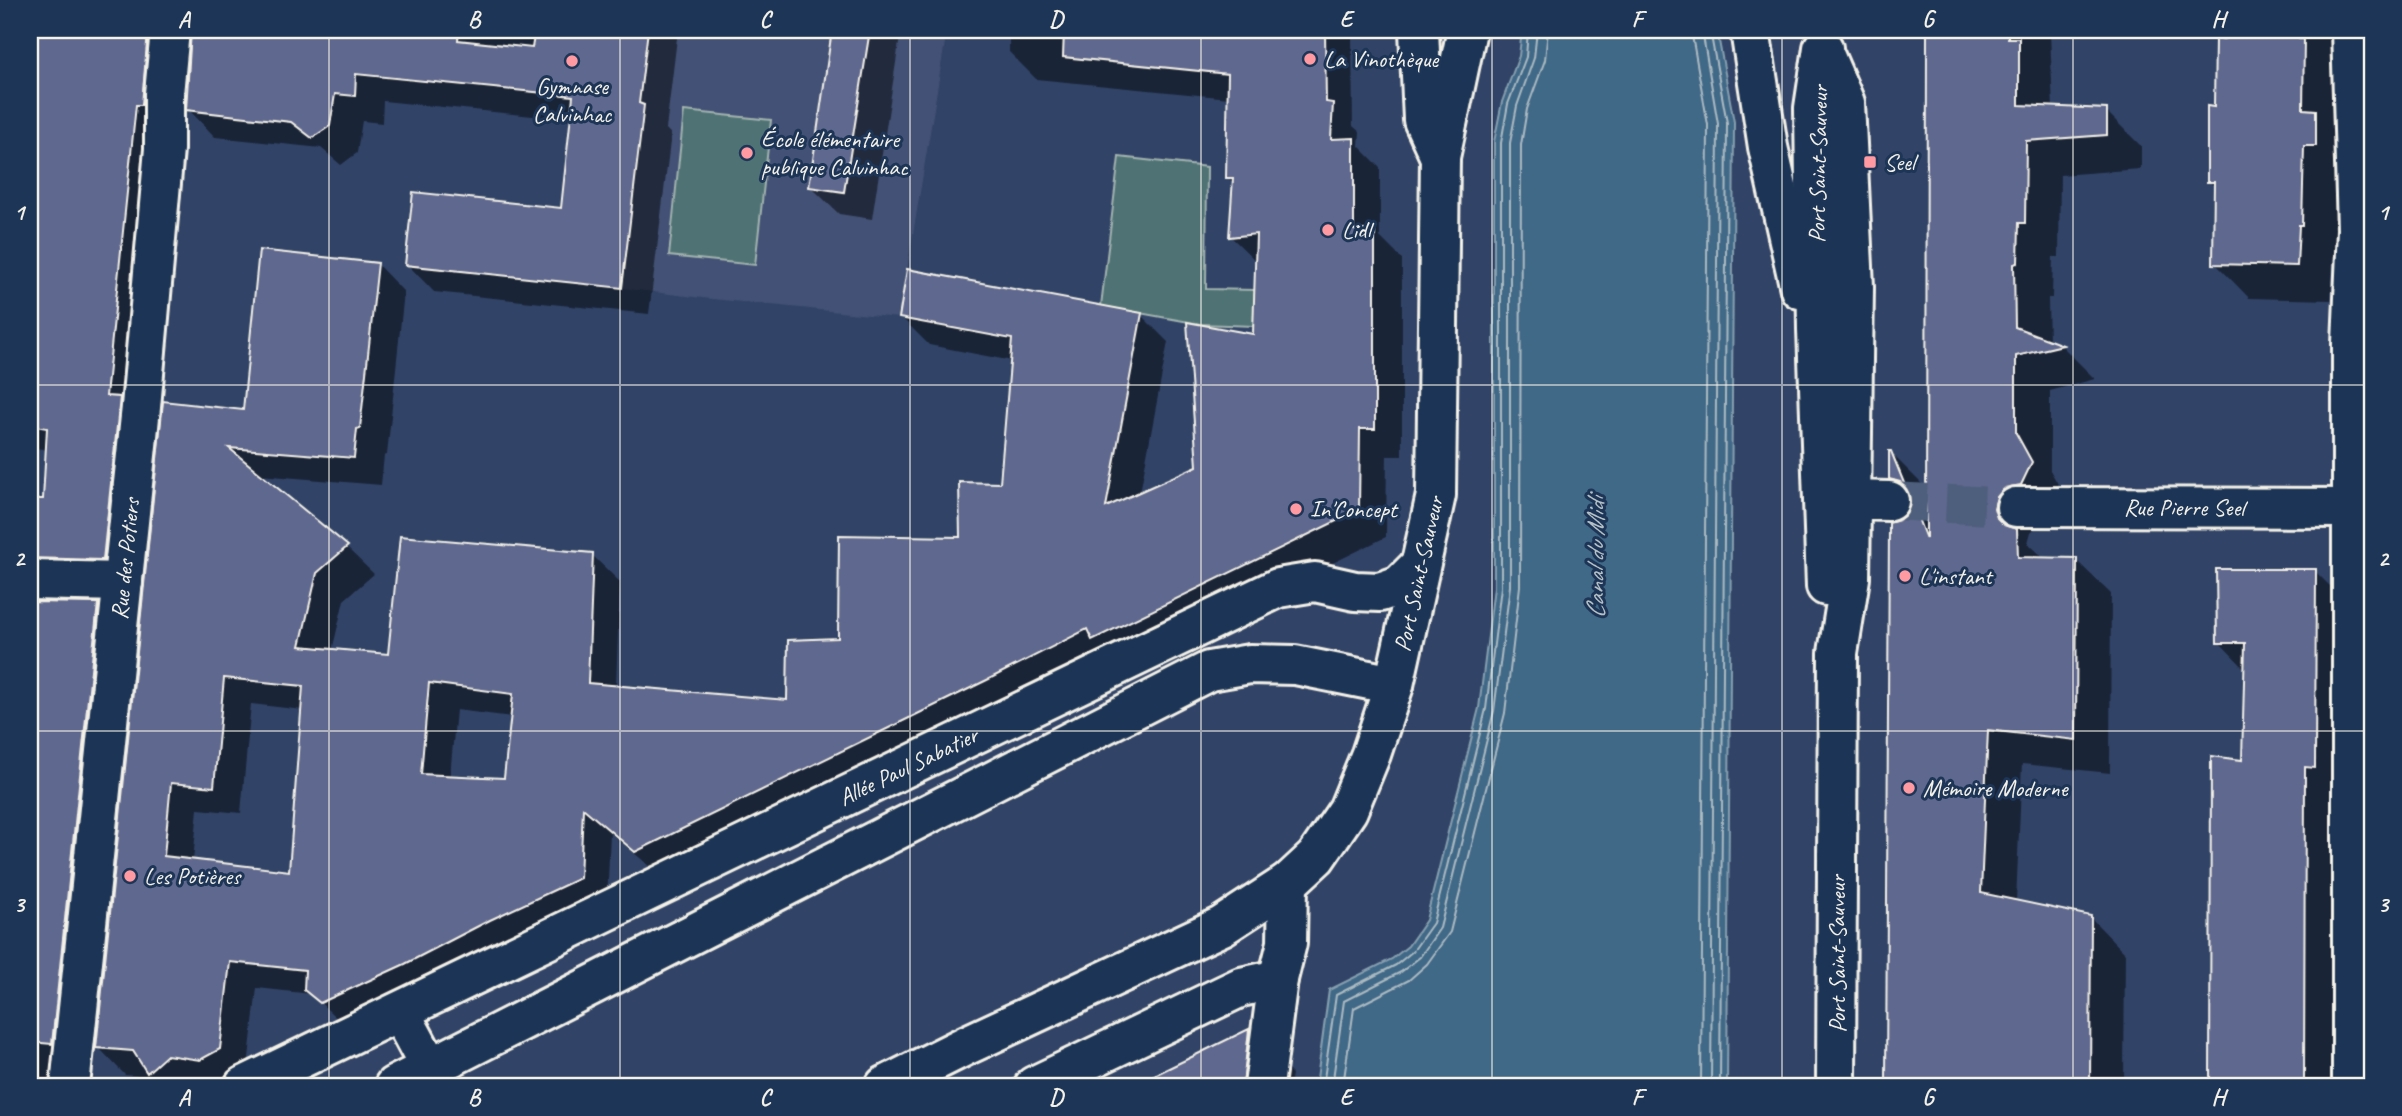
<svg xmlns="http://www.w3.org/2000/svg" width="2402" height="1116" font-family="Caveat,sans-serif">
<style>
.built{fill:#435175}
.green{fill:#507374;stroke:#a2b2ae;stroke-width:2}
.water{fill:#3f6887;stroke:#879fae;stroke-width:2}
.shadow{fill:#0007;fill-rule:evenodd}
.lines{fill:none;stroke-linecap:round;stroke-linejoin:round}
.shore{stroke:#acbac1;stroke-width:2}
.building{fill:#5f678e;stroke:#f4f1e8;stroke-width:2;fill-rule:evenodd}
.minor-tunnel{stroke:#4e5e7b;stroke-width:38;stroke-dasharray:38 19;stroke-linecap:butt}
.minor-casing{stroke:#f4f1e8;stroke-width:44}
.secondary-casing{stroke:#f4f1e8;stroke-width:44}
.primary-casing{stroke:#f4f1e8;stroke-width:44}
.minor{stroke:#1d3557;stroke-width:38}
.secondary{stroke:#1d3557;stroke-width:38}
.primary{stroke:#1d3557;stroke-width:38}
.grid{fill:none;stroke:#f4f1e8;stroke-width:2;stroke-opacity:0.55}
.poi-dot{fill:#ff9aa2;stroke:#1d3557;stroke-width:2.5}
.labels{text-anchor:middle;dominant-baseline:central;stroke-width:6;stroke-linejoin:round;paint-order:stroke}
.poi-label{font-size:24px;fill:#f4f1e8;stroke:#1d3557;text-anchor:start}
.street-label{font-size:24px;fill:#f4f1e8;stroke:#1d3557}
.water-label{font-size:26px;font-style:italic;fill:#b5c1c6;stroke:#1d3557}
.neatline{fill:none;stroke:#f4f1e8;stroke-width:2.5}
.grid-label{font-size:23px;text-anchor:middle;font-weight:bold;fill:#f4f1e8}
</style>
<rect width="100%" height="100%" fill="#314468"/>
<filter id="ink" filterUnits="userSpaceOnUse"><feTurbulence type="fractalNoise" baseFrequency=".0143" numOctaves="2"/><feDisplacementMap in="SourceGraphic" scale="14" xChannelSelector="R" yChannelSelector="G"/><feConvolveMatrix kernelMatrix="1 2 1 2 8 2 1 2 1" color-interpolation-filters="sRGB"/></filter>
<g filter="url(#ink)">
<polygon class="built" points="604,30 947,30 899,318 703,298 581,283 559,232 561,207 572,99 596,98"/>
<g class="green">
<polygon points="684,111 771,120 755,265 669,256"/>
<polygon points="1119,157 1207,167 1206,289 1255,290 1254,326 1200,324 1101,306"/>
</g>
<polygon class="water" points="1522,30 1717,30 1734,122 1727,1086 1316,1086 1329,990 1392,959 1408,946 1426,920 1479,708 1494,587 1494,142 1502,102 1519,56"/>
<g class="shadow">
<polygon points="30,30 678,30 666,129 671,134 649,314 434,292 407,264 562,210 572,120 383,101 382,123 362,121 357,153 341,165 321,148 215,137 188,109 193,37 188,37 130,586 39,596 36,604 98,605 125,633 67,1086 30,1086 30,501 45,501 48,450 30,447"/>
<polygon points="834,30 901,30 872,219 839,214 811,187"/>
<path d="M 1009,30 L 1352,30 L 1353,126 L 1360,132 L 1359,146 L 1380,167 L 1380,237 L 1402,259 L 1402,456 L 1387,456 L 1386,537 L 1121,667 L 664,878 L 610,833 L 607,905 L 349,1030 L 311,994 L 257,988 L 247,1076 L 229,1086 L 194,1081 L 189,1086 L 162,1086 L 153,1077 L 125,1075 L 98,1047 L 165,403 L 245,412 L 377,264 L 404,292 L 387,455 L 384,456 L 381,485 L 259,475 L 346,547 L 374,574 L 344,600 L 332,651 L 390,656 L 592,555 L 620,582 L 616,687 L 789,701 L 840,639 L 962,539 L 1002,485 L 1012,361 L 929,345 L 901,317 L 1141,315 L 1168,342 L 1140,493 L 1199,467 L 1255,336 L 1257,262 L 1231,237 L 1234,184 L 1228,177 L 1229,98 L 1036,79 L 1009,52 ZM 251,704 L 303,710 L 290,873 L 193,861 L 198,809 L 241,813 ZM 456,710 L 512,717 L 506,780 L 450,777 Z"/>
<polygon points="1929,30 2050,30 2053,109 2106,111 2141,146 2141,169 2060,175 2059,257 2053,257 2052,298 2048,298 2049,341 2062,346 2095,379 2050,391 2050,470 2066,498 2031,532 2028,543 2045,559 2076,560 2111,594 2110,773 2022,764 2016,902 2091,918 2125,953 2124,1086 1888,1086 1891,524 1900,522 1909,514 1912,499 1891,478 1891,453 1928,490"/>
<polygon points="2217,30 2338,30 2336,259 2333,259 2331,300 2249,298 2215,263 2216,188 2209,181 2216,109"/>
<polygon points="2315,571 2343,599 2343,795 2332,795 2332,1086 2211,1086 2213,758 2244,762 2246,670 2219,642"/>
<polygon points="1249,1031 1292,1074 1290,1086 1136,1086"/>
</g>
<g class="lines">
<g class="shore">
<polyline points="1691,30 1708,125 1701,1086"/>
<polyline points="1702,30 1718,124 1711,1086"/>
<polyline points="1710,30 1727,123 1720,1086"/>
<polyline points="1323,1086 1336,995 1396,965 1413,951 1433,923 1486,709 1501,587 1501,143 1508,104 1526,57 1528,30"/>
<polyline points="1332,1086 1344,1001 1401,972 1420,957 1440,928 1494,711 1510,586 1510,143 1517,106 1534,58 1537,30"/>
<polyline points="1343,1086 1354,1008 1409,980 1427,964 1450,932 1505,713 1520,586 1521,145 1527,109 1545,60 1548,30"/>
</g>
</g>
<g class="building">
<polygon points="30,30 148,30 142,105 136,105 106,396 120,397 103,560 30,558 30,499 43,499 47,428 30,425"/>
<polygon points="191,30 459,30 458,40 532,48 535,30 648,30 639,103 644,105 622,288 405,265 413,192 561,208 573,96 356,74 355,96 335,94 330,126 312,138 291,122 186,110"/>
<polygon points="832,30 870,30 844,192 809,187"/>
<path d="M 1064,30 L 1325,30 L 1326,102 L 1333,103 L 1331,139 L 1354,138 L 1354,230 L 1375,230 L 1375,429 L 1360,429 L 1359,510 L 1092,640 L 1087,629 L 987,680 L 635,852 L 583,808 L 580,878 L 490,920 L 405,964 L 320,1003 L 304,990 L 305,970 L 230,962 L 220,1049 L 200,1060 L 167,1055 L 147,1073 L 133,1051 L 96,1048 L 163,401 L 243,410 L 259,250 L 378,263 L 360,428 L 357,429 L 354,458 L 229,448 L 348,546 L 317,573 L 300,646 L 388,654 L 400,536 L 593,553 L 588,683 L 787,700 L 788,640 L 838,638 L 839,535 L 960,537 L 959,482 L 1000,483 L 1012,339 L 899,318 L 907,269 L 1142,313 L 1106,507 L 1197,466 L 1187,322 L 1253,334 L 1256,234 L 1229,237 L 1233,178 L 1226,178 L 1228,74 L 1063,57 ZM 224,678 L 303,686 L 289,871 L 164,856 L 171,783 L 214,787 ZM 429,683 L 513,694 L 504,778 L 421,774 Z"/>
<polygon points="1927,30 2008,30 2008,38 2019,38 2019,105 2107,109 2107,135 2026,141 2025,223 2019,223 2018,263 2014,264 2015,327 2063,345 2016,356 2016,433 2032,462 2021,485 2005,488 1997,497 1994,508 1997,518 2004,525 2017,529 2018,557 2077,558 2076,740 1988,730 1981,893 2091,916 2090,1086 1886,1086 1889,523 1899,520 1907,513 1910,498 1926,539"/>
<polygon points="2224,30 2299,30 2299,39 2304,39 2303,109 2316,110 2316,146 2304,146 2302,225 2299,225 2297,266 2213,264 2214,182 2207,182 2207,106 2214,107 2215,39 2224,39"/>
<polygon points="1889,451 1891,451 1906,488 1900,482 1889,479"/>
<polygon points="2216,569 2316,569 2315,768 2305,767 2304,1086 2210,1086 2211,756 2242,760 2245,643 2217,643"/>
<polygon points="30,602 98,603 52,1044 30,1042"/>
<polygon points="1249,1029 1243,1086 1132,1086 1208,1049"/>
</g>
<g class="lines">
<polyline class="minor-tunnel" points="1889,501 2016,507"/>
<defs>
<g id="minor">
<polyline points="1419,30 1423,120 1440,157"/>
<polyline points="2351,30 2357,229 2352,344 2352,1086"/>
<path id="s1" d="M 2016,507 L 2352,508"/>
<polyline points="1824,510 1852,500 1889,501"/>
<polyline points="30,580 123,582"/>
<polyline points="400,1012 430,1068"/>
<path id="s2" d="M 70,1086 L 141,407 L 164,149 L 164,94 L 170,30"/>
<path id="s3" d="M 244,1086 L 1278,588 L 1315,582 L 1355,591 L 1380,592 L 1400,585 L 1420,565"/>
<polyline points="394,1086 1209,671 1250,664 1295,665 1394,685"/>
<polyline points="1034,1086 1241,987 1278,979"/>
<polyline points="1264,1086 1278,979 1287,943 1288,883"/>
</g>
<g id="secondary">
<path id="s4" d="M 885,1086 L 967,1045 L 1222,926 L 1288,883 L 1316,857 L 1348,810 L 1371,754 L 1394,685 L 1436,495 L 1440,157 L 1467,30"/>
</g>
<g id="primary">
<polyline points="1750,30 1768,147 1800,289"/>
<polyline points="1823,48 1814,108 1817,329 1826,586"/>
<polyline points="1823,52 1845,103 1854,287 1850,578 1838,653 1836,1086"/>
</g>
</defs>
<use href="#minor" class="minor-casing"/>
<use href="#secondary" class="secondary-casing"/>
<use href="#primary" class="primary-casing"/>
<use href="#minor" class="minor"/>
<use href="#secondary" class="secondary"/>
<use href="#primary" class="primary"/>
</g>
</g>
<path class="grid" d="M 329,30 L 329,1086M 620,30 L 620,1086M 910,30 L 910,1086M 1201,30 L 1201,1086M 1492,30 L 1492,1086M 1782,30 L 1782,1086M 2073,30 L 2073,1086M 30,385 L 2372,385M 30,731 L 2372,731"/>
<g class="poi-dot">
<circle cx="1310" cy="59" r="7"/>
<circle cx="572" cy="61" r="7"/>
<circle cx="747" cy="153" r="7"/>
<rect x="1863" y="155" width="14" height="14" rx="3.5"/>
<circle cx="1328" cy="230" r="7"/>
<circle cx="1296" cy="509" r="7"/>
<circle cx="1905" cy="576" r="7"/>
<circle cx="1909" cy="788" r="7"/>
<circle cx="130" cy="876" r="7"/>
</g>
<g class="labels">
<g class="poi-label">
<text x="1324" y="59">La Vinothèque</text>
<text x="572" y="86" text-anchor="middle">Gymnase<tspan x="572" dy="28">Calvinhac</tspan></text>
<text x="761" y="139">École élémentaire<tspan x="761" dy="28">publique Calvinhac</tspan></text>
<text x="1884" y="162">Seel</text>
<text x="1342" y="230">Lidl</text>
<text x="1310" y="509">In'Concept</text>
<text x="1919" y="576">L'instant</text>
<text x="1923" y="788">Mémoire Moderne</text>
<text x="144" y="876">Les Potières</text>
</g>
<g class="street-label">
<text transform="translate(1818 164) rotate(-89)">Port Saint-Sauveur</text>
<text stroke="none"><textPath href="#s1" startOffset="168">Rue Pierre Seel</textPath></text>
<text stroke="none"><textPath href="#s2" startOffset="530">Rue des Potiers</textPath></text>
<text stroke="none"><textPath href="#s4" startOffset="794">Port Saint-Sauveur</textPath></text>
<text stroke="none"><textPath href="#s3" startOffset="737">Allée Paul Sabatier</textPath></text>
<text transform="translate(1837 954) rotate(-90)">Port Saint-Sauveur</text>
</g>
<g class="water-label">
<text transform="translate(1595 558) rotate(-90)">Canal du Midi</text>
</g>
</g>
<rect width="2402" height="1116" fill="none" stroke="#1d3557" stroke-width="77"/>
<rect x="38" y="38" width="2326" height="1040" class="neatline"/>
<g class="grid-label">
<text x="184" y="27">A</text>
<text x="474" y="27">B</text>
<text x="765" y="27">C</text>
<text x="1056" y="27">D</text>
<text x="1346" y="27">E</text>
<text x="1637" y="27">F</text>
<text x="1928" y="27">G</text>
<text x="2218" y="27">H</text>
<text x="19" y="220">1</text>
<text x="2383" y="220">1</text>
<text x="19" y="566">2</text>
<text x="2383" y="566">2</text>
<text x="19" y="912">3</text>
<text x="2383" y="912">3</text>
<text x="184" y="1105">A</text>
<text x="474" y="1105">B</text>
<text x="765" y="1105">C</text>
<text x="1056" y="1105">D</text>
<text x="1346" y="1105">E</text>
<text x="1637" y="1105">F</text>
<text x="1928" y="1105">G</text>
<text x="2218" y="1105">H</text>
</g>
</svg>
